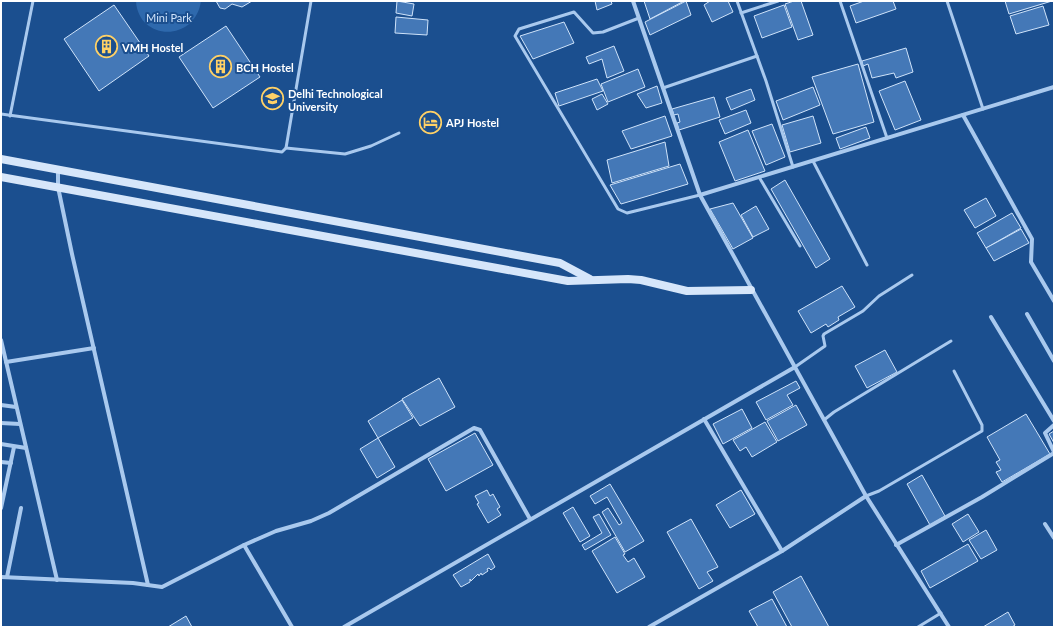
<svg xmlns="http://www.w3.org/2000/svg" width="1055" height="628" font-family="Lato,sans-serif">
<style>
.green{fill:#2e69ad}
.building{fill:#4478b7;stroke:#cfe3fa}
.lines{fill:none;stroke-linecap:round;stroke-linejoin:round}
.lane{stroke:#a9c9ee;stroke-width:3}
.street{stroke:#a9c9ee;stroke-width:4}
.secondary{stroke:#d6e6fa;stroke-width:8}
.labels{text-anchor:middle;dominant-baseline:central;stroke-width:4;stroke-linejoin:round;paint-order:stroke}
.park-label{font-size:11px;fill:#cfe3fa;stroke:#1b4f8f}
.poi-label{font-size:11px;font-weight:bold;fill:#fff;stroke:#1b4f8f;text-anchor:start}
</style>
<rect width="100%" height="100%" fill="#1b4f8f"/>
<path class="green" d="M 136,1 L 201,1 C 195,43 138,41 136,1 Z"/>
<g class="building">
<polygon points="216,1 252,1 242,7 232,4 225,9 220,8"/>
<polygon points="397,1 414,4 412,16 396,13"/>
<polygon points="595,1 611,1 612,4 597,10"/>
<polygon points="644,1 684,1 650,19"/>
<polygon points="686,1 691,15 650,35 645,22"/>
<polygon points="710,1 728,1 733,12 712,22 704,5"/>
<polygon points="794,1 801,1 813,35 798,40 785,4"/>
<polygon points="864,1 893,1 896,9 856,23 850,6"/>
<polygon points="1005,1 1052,1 1009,14"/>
<polygon points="114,5 149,56 99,91 64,39"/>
<polygon points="784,5 792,27 762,38 754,16"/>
<polygon points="1043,6 1049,25 1016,34 1010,16"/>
<polygon points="396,17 428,20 427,35 395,33"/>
<polygon points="564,22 574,43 533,59 520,36"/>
<polygon points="226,26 260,77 213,108 179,57"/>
<polygon points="614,46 624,71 607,78 602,59 589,64 586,57"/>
<polygon points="906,48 913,72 896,78 894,73 872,78 868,64 863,66 862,61"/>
<polygon points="858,64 874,122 833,134 812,77"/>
<polygon points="638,69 645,87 608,102 601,84"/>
<polygon points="597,79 603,91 559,106 555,93"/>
<polygon points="905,81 921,120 895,130 879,91"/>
<polygon points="657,86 662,103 646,108 637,94"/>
<polygon points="813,87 820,105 783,120 776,101"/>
<polygon points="751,89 755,100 731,110 726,98"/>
<polygon points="602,94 608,104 597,110 592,99"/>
<polygon points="714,97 720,117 679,130 677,123 680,122 678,114 674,115 672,109"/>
<polygon points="746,110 751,123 725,134 719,120"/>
<polygon points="665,116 672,136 631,149 622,131"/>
<polygon points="813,116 821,143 790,152 782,125"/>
<polygon points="772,124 785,157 766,165 752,131"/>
<polygon points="866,127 870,138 840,149 836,138"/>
<polygon points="748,130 765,171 735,181 719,142"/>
<polygon points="665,142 669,166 612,183 607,160"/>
<polygon points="680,164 688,184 621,204 610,185"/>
<polygon points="785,180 830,259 816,268 771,189"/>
<polygon points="986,198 996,216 975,228 964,210"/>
<polygon points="733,203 753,238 733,249 710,209"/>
<polygon points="756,206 769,229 753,237 741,215"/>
<polygon points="1012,213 1021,228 986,248 977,233"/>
<polygon points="1021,229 1029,243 994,261 986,248"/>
<polygon points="842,286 855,307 838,317 839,320 828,327 826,324 811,333 798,311"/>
<polygon points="885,350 897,372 867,388 855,366"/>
<polygon points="439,378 455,407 420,426 402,399"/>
<polygon points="796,381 800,388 787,395 793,405 766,420 756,402"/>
<polygon points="402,400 413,418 378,438 368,421"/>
<polygon points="796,405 807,425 778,441 767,421"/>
<polygon points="742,409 752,428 723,444 713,424"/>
<polygon points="1026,414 1050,454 1002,482 996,472 1001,470 996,462 1000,460 987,437"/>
<polygon points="765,422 777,442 752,457 746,447 740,451 733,440"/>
<polygon points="1054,431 1054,443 1049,434"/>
<polygon points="475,433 493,465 446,491 428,459"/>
<polygon points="378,438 395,467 377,478 360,449"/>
<polygon points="922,475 945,516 930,525 907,484"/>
<polygon points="610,484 644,541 625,552 602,512 608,508 619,525 622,523 607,497 595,504 590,496"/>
<polygon points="487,490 490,496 493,494 500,507 497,509 501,515 488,523 477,504 479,503 475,496"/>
<polygon points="741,490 755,514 730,528 716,505"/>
<polygon points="573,507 590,536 580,542 563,513"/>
<polygon points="599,514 611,535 585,550 582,545 602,533 593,517"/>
<polygon points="968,514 979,532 963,542 952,524"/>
<polygon points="691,519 718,567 707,572 713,581 699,589 667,532"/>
<polygon points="986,530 997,550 981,559 969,540"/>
<polygon points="615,537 625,554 623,555 628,562 634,558 645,577 617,593 592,551"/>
<polygon points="968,544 978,561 930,588 921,571"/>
<polygon points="488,554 495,567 491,570 489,568 487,569 488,571 482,575 481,573 479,576 478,574 471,581 470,579 470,582 461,587 453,575"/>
<polygon points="801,576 829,627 792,627 773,592"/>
<polygon points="772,599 787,627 758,627 749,611"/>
<polygon points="1008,612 1015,625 1012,627 983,627"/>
<polygon points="186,616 192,627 168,627"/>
</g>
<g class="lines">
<g class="lane">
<polyline points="737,1 766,81 793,167"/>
<polyline points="840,1 887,138"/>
<polyline points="947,1 983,109"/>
<polyline points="741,13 778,1"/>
<polyline points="639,18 603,32 593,33 574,12 519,29 515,36 618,209 627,213 700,195"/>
<polyline points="663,88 757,56"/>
<polyline points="1,114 282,152 286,148 311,1"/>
<polyline points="10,116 33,1"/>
<polyline points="286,148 345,154 371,146 399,133"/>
<polyline points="813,161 867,265"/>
<polyline points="759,177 800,246"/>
<polyline points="795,367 825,346 823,336 824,334 863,311 879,296 912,275"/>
<polyline points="824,420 834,412 951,341"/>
<polyline points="866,496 879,491 982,431 982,425 954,371"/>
<polyline points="918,627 941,613"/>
</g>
<g class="street">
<polyline points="633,1 700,195 866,496 949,627"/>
<polyline points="963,115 1032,239 1031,262 1054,301"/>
<polyline points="58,169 58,187 72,254 148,585"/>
<polyline points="700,195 1054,87"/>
<polyline points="1027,314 1054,361"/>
<polyline points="991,317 1054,421"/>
<polyline points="1,340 57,580"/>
<polyline points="6,362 94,348"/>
<polyline points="1,405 16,407"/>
<polyline points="1,423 20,424"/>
<polyline points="1054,425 1045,433 1054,452"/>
<polyline points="1,444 26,448"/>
<polyline points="1,462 11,463"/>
<polyline points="1,508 14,447"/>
<polyline points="1045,524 1054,538"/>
<polyline points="244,545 276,531 311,521 329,513 474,428 480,430 530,519"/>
<polyline points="896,545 982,497 1054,453"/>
<polyline points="782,551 866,496"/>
<polyline points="1,577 133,583 162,587 244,545 292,627"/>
<polyline points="7,577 21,508"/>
<polyline points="344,627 795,367"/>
<polyline points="649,627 782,551 704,419"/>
</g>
<g class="secondary">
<polyline points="1,159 560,263 590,279"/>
<polyline points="1,177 568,281 628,279 641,280 687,291 751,290"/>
</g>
</g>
<defs>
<symbol id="building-ring" viewBox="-11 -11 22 22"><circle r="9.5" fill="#1b4f8f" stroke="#ffd166" stroke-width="1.5"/><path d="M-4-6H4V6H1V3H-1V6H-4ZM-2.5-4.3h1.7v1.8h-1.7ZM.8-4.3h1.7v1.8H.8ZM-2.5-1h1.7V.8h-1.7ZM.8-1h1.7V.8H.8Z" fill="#ffd166"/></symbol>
<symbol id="university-ring" viewBox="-11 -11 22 22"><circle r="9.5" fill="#1b4f8f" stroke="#ffd166" stroke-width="1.5"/><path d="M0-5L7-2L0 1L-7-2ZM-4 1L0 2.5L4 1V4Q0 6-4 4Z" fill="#ffd166"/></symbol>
<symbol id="hotel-ring" viewBox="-11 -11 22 22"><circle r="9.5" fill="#1b4f8f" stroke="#ffd166" stroke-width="1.5"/><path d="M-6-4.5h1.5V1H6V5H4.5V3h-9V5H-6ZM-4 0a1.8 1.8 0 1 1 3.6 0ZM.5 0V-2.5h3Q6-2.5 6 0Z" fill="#ffd166"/></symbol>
</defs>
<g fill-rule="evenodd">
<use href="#building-ring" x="94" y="34" width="25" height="25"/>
<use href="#building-ring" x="208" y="54" width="25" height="25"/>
<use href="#university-ring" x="260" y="86" width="25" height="25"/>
<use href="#hotel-ring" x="418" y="110" width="25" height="25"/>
</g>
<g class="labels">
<g class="park-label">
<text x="169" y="17">Mini Park</text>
</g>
<g class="poi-label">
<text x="122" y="47">VMH Hostel</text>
<text x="236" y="67">BCH Hostel</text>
<text x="288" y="93">Delhi Technological<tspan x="288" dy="13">University</tspan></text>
<text x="446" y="122">APJ Hostel</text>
</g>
</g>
<rect width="1055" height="628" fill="none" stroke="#ffffff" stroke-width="4"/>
</svg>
